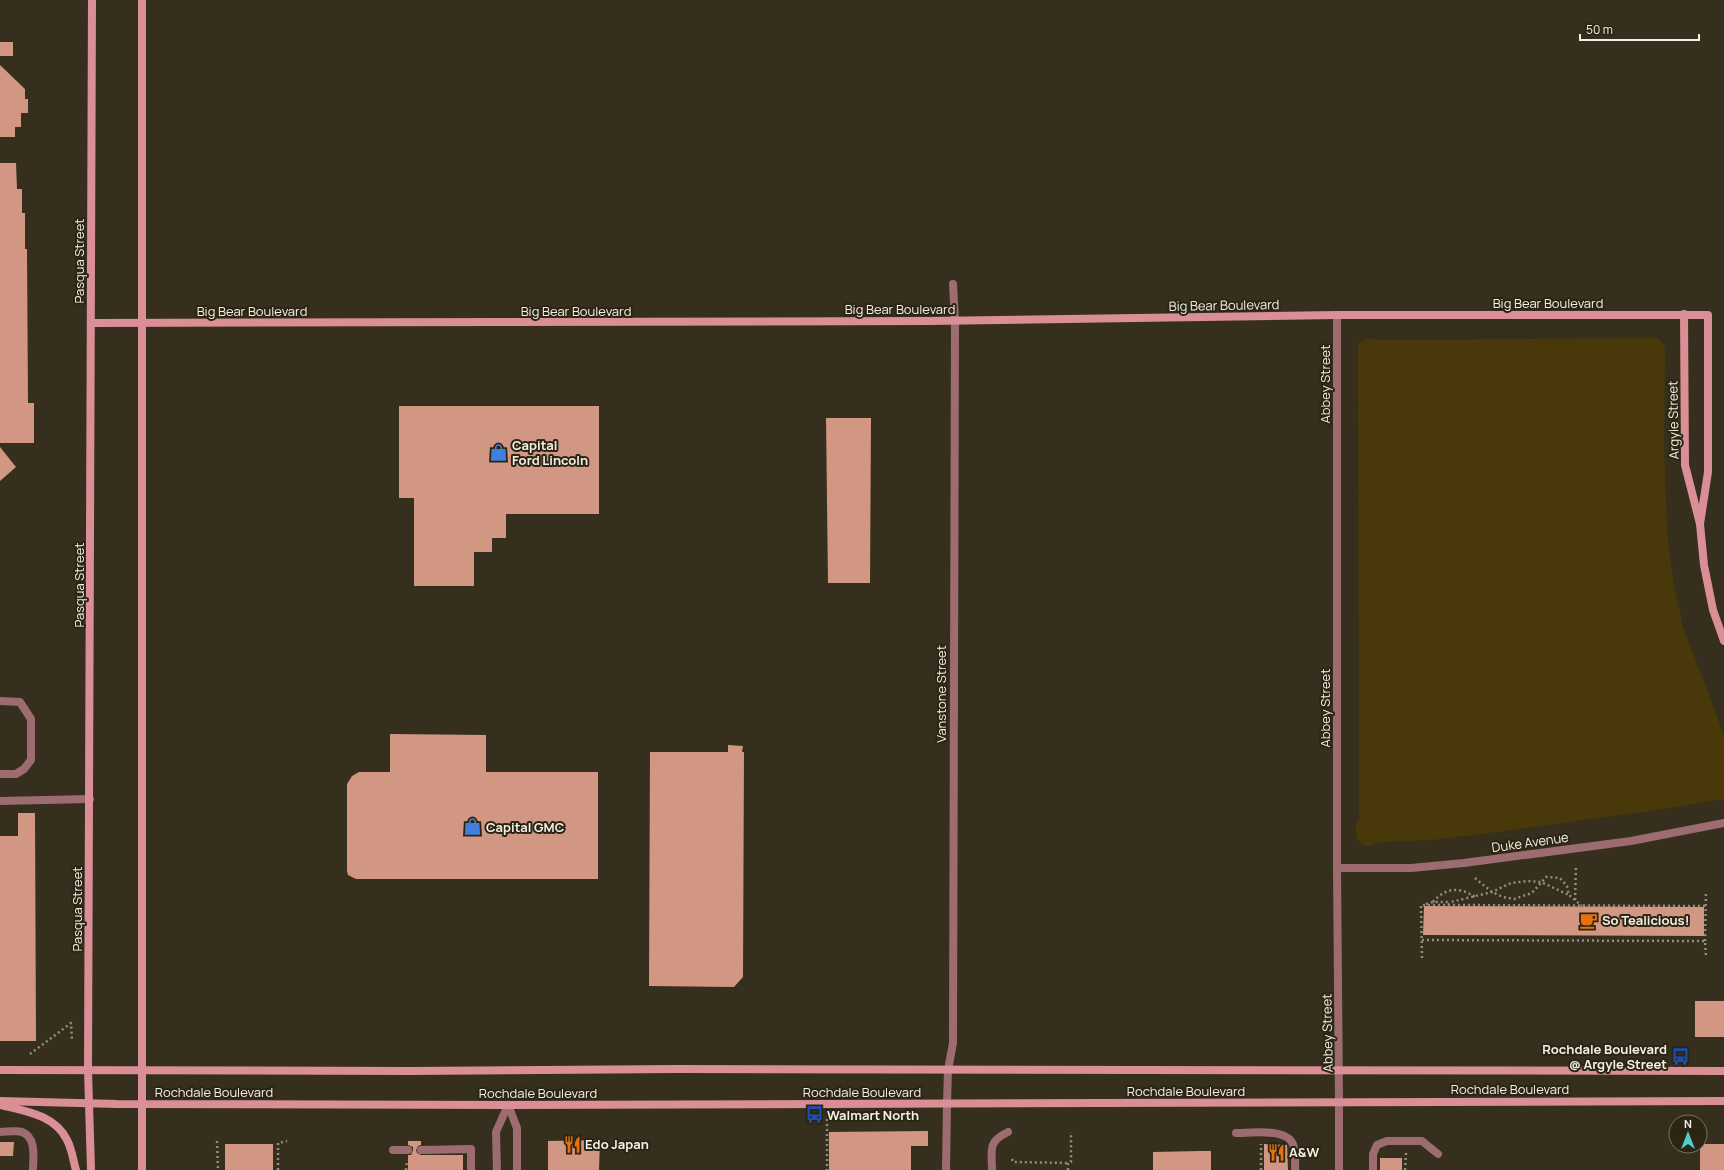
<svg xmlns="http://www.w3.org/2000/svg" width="1724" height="1170" font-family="Manrope,sans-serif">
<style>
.green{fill:#49390a}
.building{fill:#d29782}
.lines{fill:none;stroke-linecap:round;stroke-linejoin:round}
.path{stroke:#948e80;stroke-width:2.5;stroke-dasharray:2 3;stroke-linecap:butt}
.lane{stroke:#9c6c71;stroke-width:8}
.street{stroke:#9c6c71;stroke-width:8}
.secondary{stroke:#da8e95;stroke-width:8}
.labels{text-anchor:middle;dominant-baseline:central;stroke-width:4;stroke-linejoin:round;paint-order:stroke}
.street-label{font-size:13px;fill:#f5f0e5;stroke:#2c2514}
.poi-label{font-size:13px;font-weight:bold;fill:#f5f0e5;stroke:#2c2514;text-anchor:start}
</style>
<rect width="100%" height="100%" fill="#362f1d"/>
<path class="green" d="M 1652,338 C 1660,338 1663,341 1665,349 L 1664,442 L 1667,534 L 1673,580 L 1683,627 L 1724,735 L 1724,801 L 1716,800 L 1663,809 L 1497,832 L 1432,840 L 1378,842 C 1361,854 1350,836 1359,819 L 1358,345 C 1363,340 1368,337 1376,340 Z"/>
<g class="building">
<rect x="0" y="42" width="13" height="14"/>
<polygon points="0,65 25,89 25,99 28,99 28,113 21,113 21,127 15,127 15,137 0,137"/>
<polygon points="0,163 16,163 17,189 22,189 22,213 25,213 25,249 27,249 28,403 34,403 34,443 0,443"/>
<polygon points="399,406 599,406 599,514 506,514 506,538 492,538 492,552 474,552 474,586 414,586 414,498 399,498"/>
<polygon points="826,418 871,418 870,583 828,583"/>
<polygon points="0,447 16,467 0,481"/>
<polygon points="390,734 486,735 486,772 598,772 598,879 356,879 348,875 347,871 347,784 352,776 359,772 390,772"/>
<polygon points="728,745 743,746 742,752 744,752 743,977 734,987 649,986 650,752 728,752"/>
<polygon points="18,813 35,813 36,1041 0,1041 0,836 18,836"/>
<polygon points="1424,906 1704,907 1704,936 1423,935"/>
<rect x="1695" y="1001" width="29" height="36"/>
<polygon points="928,1131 928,1146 911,1146 911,1170 829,1170 829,1132"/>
<polygon points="600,1140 599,1170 548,1170 548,1141"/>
<polygon points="408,1141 421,1141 421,1145 418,1146 416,1150 417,1153 421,1155 463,1155 463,1170 408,1170 408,1155 411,1155 413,1150 413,1147 408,1145"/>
<polygon points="0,1142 14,1142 13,1156 0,1156"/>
<rect x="225" y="1144" width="48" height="26"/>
<polygon points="1264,1144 1287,1145 1288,1170 1264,1170"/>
<rect x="1700" y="1144" width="24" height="26"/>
<polygon points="1200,1151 1211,1151 1211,1170 1153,1170 1153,1152"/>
<rect x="1380" y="1158" width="22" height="12"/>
</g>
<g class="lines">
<g class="path">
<polyline points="1475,878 1492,892 1503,897 1514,899 1532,893 1546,877 1560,878 1567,886 1569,895 1582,906"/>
<polyline points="1575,900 1576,865"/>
<path d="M 1433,902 C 1445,888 1459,886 1475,897"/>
<polyline points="1426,904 1433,902 1450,902"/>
<polyline points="1448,905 1706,906"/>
<polyline points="1422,940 1705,941 1706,957"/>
<polyline points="1705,941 1706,891"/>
<polyline points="1422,958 1421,905 1448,905 1451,902 1492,892 1511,883 1528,881 1541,882 1569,895"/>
<polyline points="30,1054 71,1023 72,1040"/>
<polyline points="827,1119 827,1170"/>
<polyline points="217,1141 218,1170"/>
<polyline points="1012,1159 1013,1162 1068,1163"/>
<polyline points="278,1170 278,1143 287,1141"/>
<polyline points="406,1170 407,1160"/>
<polyline points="1068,1170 1068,1163 1071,1162 1071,1132"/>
<polyline points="1261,1170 1261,1144"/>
<polyline points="1405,1170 1406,1153"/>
</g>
<g class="lane">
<polyline points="0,701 20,702 31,719 31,760 24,769 16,774 0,774"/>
<polyline points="0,801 90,799"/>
<polyline points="1339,1101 1339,1170"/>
<polyline points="508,1105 517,1128 517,1170"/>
<path d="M 0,1132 C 6,1132 17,1130 22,1132 C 37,1138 33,1158 33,1170"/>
<path d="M 1236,1133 C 1252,1133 1291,1127 1294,1148 C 1296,1155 1295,1163 1295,1170"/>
<polyline points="393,1150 408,1150"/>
<polyline points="421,1150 471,1149 471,1170"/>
<polyline points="497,1170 496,1132 508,1105"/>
<polyline points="946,1170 947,1104"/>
<path d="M 992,1170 C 992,1150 987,1142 1008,1132"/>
<polyline points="1373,1170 1373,1154 1377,1145 1387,1141 1422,1141 1438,1154"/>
</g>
<g class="street">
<polyline points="1337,315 1337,868 1339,1101"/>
<polyline points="1337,868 1411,868 1464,863 1631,841 1724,823"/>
<polyline points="947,1104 948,1070 953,1043 955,321 953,284"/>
</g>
<g class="secondary">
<polyline points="142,0 142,1170"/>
<polyline points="1684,314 1685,465 1700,524 1704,565 1713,610 1724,641"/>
<polyline points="91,323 929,321 1337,315 1708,315 1708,472 1700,524"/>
<polyline points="0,1070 410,1071 678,1069 1724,1071"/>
<polyline points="0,1101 117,1104 508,1105 1724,1101"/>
<path d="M 1,1105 C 25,1111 55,1115 67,1140 C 72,1149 73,1160 76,1170"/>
<polyline points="91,1170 88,1070 92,0"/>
</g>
</g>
<defs>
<symbol id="shop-bare" viewBox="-9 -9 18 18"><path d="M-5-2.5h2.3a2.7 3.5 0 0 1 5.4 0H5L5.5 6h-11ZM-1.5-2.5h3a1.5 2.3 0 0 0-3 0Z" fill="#3f7fe0" stroke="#2c2514" stroke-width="2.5" paint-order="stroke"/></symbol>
<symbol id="cafe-bare" viewBox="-9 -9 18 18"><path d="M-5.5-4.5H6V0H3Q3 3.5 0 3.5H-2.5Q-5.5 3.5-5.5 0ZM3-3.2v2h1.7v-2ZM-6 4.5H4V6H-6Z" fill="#e8710a" stroke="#2c2514" stroke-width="2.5" paint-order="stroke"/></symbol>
<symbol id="bus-bare" viewBox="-9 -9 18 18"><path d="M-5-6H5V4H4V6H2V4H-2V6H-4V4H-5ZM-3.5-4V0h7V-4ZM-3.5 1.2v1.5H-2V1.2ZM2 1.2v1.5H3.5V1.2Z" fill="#1a4fb4" stroke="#2c2514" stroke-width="2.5" paint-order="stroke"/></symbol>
<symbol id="restaurant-bare" viewBox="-9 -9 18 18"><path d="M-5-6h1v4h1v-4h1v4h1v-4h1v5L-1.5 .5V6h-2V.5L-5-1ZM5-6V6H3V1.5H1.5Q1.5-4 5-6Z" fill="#e8710a" stroke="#2c2514" stroke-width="2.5" paint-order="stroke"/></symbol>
</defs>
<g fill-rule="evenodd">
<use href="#shop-bare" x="486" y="440" width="25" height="25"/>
<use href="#shop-bare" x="460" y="814" width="25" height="25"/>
<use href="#cafe-bare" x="1576" y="908" width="25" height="25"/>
<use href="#bus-bare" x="1668" y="1044" width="25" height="25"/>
<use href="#bus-bare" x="802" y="1102" width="25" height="25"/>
<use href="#restaurant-bare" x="560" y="1132" width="25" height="25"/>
<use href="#restaurant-bare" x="1264" y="1140" width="25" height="25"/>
</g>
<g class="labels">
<g class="street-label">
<text transform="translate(79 261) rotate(-90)">Pasqua Street</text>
<text x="1548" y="303">Big Bear Boulevard</text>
<text transform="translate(1224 305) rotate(-1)">Big Bear Boulevard</text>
<text x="900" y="309">Big Bear Boulevard</text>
<text x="252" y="311">Big Bear Boulevard</text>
<text x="576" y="311">Big Bear Boulevard</text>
<text transform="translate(1325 384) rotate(-90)">Abbey Street</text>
<text transform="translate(1673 420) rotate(-91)">Argyle Street</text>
<text transform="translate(79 585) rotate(-90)">Pasqua Street</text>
<text transform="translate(941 694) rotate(-90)">Vanstone Street</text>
<text transform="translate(1325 708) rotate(-90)">Abbey Street</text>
<text transform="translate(1530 842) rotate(-8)">Duke Avenue</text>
<text transform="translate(77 909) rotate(-90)">Pasqua Street</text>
<text transform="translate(1327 1033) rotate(-91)">Abbey Street</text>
<text x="1510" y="1089">Rochdale Boulevard</text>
<text x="1186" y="1091">Rochdale Boulevard</text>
<text x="214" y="1092">Rochdale Boulevard</text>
<text x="862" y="1092">Rochdale Boulevard</text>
<text x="538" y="1093">Rochdale Boulevard</text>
</g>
<g class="poi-label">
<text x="512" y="445">Capital<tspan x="512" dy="15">Ford Lincoln</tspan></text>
<text x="486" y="827">Capital GMC</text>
<text x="1602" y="920">So Tealicious!</text>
<text x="1667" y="1049" text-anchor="end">Rochdale Boulevard<tspan x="1667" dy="15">@ Argyle Street</tspan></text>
<text x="827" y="1115">Walmart North</text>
<text x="585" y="1144">Edo Japan</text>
<text x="1289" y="1152">A&amp;W</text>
</g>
</g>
<g transform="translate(1688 1134)"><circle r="19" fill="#2c2514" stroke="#7c7668"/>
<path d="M0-3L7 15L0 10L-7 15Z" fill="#53cdc9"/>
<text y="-6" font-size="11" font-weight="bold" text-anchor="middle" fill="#f5f0e5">N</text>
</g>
<path d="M1580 34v6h119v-6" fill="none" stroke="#f5f0e5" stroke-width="2"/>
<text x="1586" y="34" font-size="12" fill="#f5f0e5" stroke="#2c2514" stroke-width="3" paint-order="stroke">50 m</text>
</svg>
